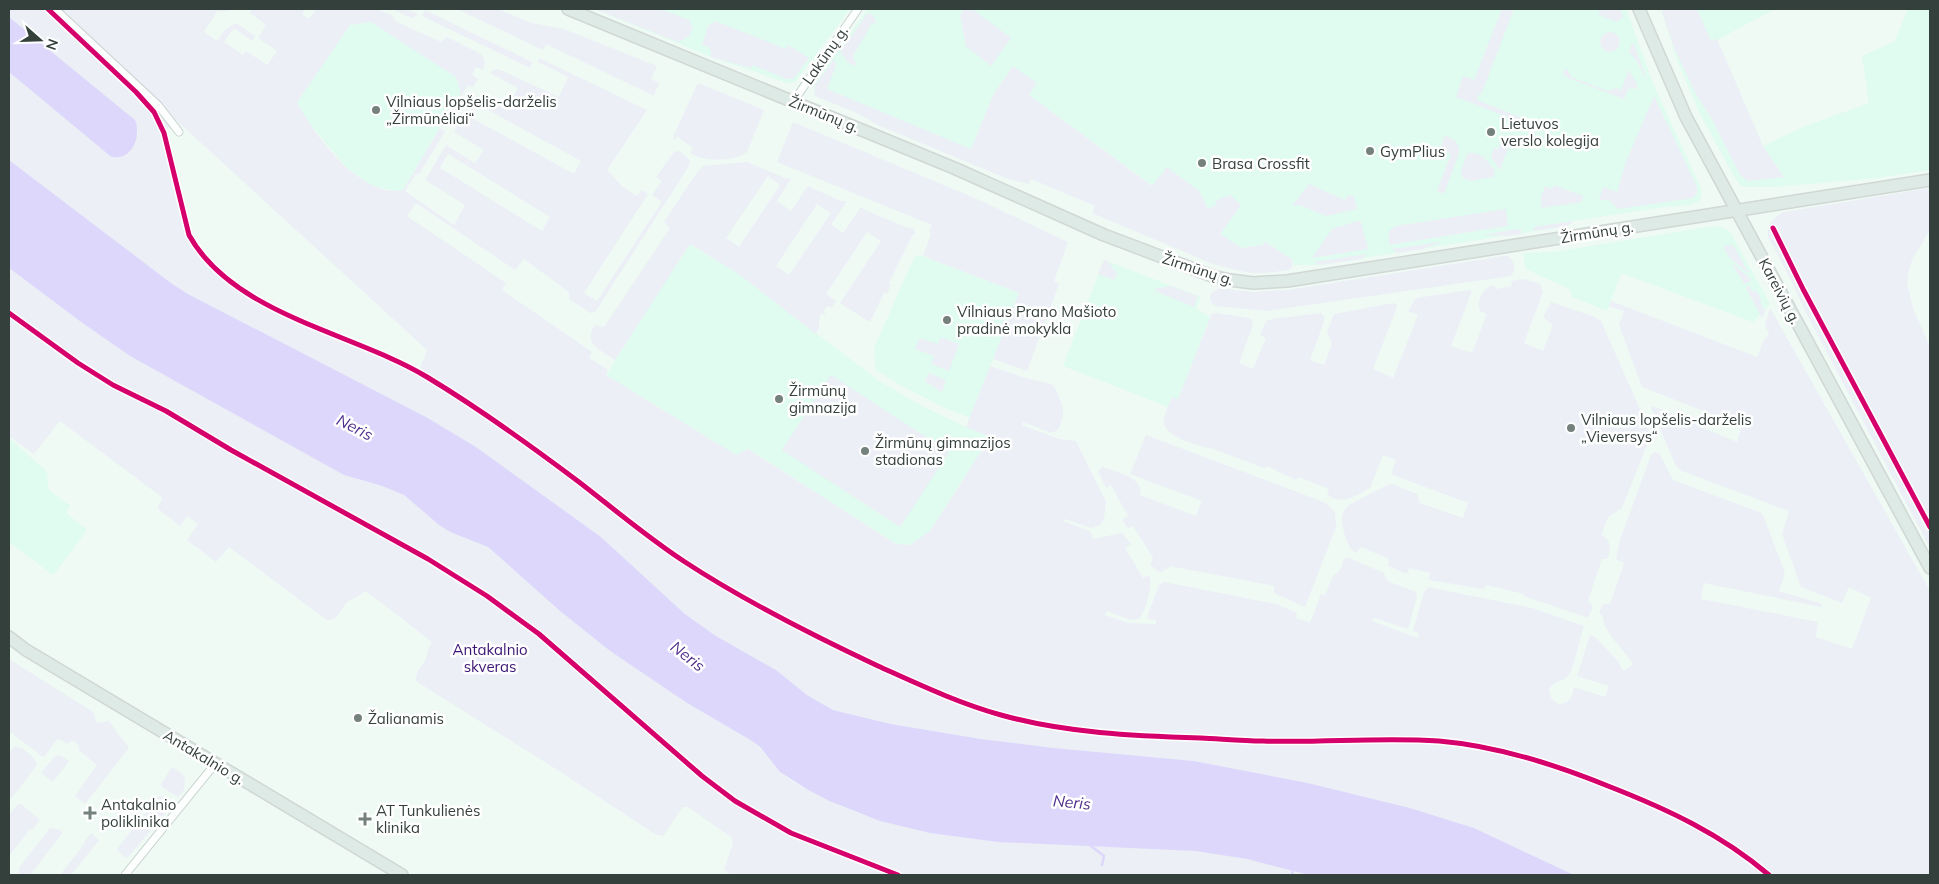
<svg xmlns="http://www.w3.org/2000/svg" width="1939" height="884" font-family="Mulish,sans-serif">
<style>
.built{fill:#e0fbef}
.green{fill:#eceff6;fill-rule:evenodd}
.water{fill:#ddd8fb}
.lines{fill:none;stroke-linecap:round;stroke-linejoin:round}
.stream{stroke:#ddd8fb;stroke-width:2.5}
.street-casing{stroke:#c8d3ce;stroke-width:9}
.primary-casing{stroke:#d1d7d4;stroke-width:14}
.street{stroke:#fdfefe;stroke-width:7}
.primary{stroke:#ddeae6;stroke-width:11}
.cycleway-casing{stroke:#fff;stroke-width:8}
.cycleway{stroke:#d6006c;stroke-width:5}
.poi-dot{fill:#75817c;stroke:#fff;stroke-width:2}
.labels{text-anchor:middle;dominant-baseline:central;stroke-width:5;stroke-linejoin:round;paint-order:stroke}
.street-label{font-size:15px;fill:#34403b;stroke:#fff}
.poi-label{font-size:15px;fill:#34403b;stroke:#fff;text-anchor:start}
.park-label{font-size:15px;fill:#3b1574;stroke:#fff}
.water-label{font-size:16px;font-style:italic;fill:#4f2e8c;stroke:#fff}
</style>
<rect width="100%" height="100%" fill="#effaf5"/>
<g class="built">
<polygon points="595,9 850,9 796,81 790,84 711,57"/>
<polygon points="868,9 1626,9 1654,86 1701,188 1701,198 1698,202 1690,205 1665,207 1573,221 1567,226 1320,265 1293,265 1293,261 1266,242 1263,245 1241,248 1220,234 1241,205 1216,201 1217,205 1208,209 1199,191 1153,186 1029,95 994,93 971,149 880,126 857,113 815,96 813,84"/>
<polygon points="1661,9 1775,9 1717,40 1763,146 1805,126 1869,103 1862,56 1895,41 1908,9 1930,9 1930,170 1877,178 1775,187 1745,187 1740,185 1734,176 1701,116 1677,60"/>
<polygon points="371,22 456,77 461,93 403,190 397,191 372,186 346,167 305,118 297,102 350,25"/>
<polygon points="1714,226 1726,229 1731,233 1770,304 1753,322 1621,273 1607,311 1572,297 1571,290 1526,269 1523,253 1553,252"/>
<polygon points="689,244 736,272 879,381 922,406 966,427 989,436 984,447 930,531 910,545 896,544 749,449 736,455 606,375"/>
<polygon points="920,255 1019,293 970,418 945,408 902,386 876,370 874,348 914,258"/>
<polygon points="1104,260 1201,297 1196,308 1210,318 1178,400 1172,398 1168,407 1063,366"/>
<polygon points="9,438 47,472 49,490 70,506 66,513 87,530 53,575 9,542"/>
</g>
<g class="green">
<path d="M 9,9 L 235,9 L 221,12 L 218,10 L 204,32 L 217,41 L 225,30 L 236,23 L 255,36 L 252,41 L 234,28 L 224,42 L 243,55 L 246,51 L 267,65 L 277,51 L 258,38 L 266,25 L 250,13 L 253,9 L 305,9 L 302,14 L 309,19 L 316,9 L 377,9 L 393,16 L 395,21 L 441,42 L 447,37 L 481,54 L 485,62 L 483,70 L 476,67 L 472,75 L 478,79 L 473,87 L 468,85 L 460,98 L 464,101 L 449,125 L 444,122 L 461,93 L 456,77 L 371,22 L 350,25 L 297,102 C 313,134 361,199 403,190 L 440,128 L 445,132 L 419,174 L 415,175 L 405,191 L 454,225 L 465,205 L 425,180 L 446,145 L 475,163 L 484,150 L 454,132 L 471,101 L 478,95 L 506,110 L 518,88 L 490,73 L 494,70 L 498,69 L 559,97 L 568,77 L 538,62 L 539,58 L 647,110 L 607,170 L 623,187 L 637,196 L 642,190 L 648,194 L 584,293 L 597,301 L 662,202 L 652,195 L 662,181 L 656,177 L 674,152 L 679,151 L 688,158 L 690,161 L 689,166 L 595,312 L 590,313 L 569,299 L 569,292 L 524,259 L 515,270 L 416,203 L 407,216 L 506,283 L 502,290 L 592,352 L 589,358 L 608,370 L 606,375 L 736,455 L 748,449 L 896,544 L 910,545 L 930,531 L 984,447 L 988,436 L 966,427 L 990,366 L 1025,378 L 1051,384 L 1054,386 C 1063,408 1067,407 1058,430 L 1051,433 L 1023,422 L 1022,425 L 1059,439 L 1076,441 L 1106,502 L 1104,519 L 1100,525 L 1091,528 L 1065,519 L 1063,521 L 1090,531 L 1093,539 L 1122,533 L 1131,544 L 1125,548 L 1143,578 L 1149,575 C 1153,585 1146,612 1139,619 L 1130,620 L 1107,611 L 1105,615 L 1129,623 L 1156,624 L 1156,620 L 1148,619 L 1147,617 L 1159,585 L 1164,582 L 1276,604 L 1297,613 L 1296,618 L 1310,623 L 1321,594 L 1325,595 L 1333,576 L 1340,570 L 1344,559 L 1349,558 L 1384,573 L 1387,581 L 1416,592 L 1417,597 L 1408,629 L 1374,618 L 1372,621 L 1418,638 L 1419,633 L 1413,631 L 1424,592 L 1428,587 L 1532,608 L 1584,626 C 1580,637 1574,669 1568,676 C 1562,683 1554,680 1549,689 L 1551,698 L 1558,704 C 1570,704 1572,697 1574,687 L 1605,697 L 1609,686 L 1577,676 L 1590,635 L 1594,636 L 1618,661 L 1623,671 L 1633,665 C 1626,651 1602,631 1603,617 L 1599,612 L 1603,604 L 1610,604 L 1624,563 L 1616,559 L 1620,540 L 1651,455 L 1654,452 L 1659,453 L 1673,480 L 1759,512 L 1763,515 L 1785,573 L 1779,591 L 1822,604 L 1821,607 L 1704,583 L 1701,599 L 1818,622 L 1816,637 L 1852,649 L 1871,598 L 1849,587 L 1842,603 L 1801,587 L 1782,534 L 1789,511 L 1682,471 L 1676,466 L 1651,408 L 1652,406 L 1690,420 L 1692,415 L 1698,419 L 1696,425 L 1698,426 L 1737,442 L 1742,426 L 1642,387 L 1619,325 L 1624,311 L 1609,306 L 1611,301 L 1757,357 L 1763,342 L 1769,334 L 1765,325 L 1770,308 L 1930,591 L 1930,875 L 1574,875 L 1474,828 L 1410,808 L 1308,783 L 1194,761 L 1054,748 L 981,739 L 891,724 L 833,710 L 807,695 L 776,670 L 716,636 L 685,614 L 601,537 L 476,447 L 426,417 L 188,294 L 171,283 L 9,160 L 9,72 L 106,153 L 138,134 L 137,127 L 130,116 L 9,17 ZM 477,104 L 581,161 L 574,174 L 470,117 ZM 177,121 L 427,350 L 418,374 L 260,305 C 229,286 195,262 182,226 L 161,133 ZM 448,154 L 550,217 L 542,231 L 440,168 Z"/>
<polygon points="392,9 406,9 418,14 412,18"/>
<polygon points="457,9 498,9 531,23 564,29 657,66 651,79 659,83 654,96 546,44 543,50"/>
<polygon points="595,9 660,9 689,20 693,28 689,36 678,42"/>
<polygon points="964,9 972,9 1011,38 991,66 966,46 960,15"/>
<polygon points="1502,9 1514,9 1481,95 1479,94 1477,100 1530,121 1528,125 1456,97 1463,76 1474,80"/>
<polygon points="1599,9 1621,9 1623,17 1617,22 1599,15"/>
<polygon points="1661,9 1697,9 1711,41 1717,39 1763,146 1784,177 1748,181 1740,175 1713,121 1697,96 1675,50"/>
<polygon points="425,10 532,62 530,68 422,16"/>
<polygon points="868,13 873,15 876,22 875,24 872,23 853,56 856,64 855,66 847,62 845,57 840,52"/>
<polygon points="715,21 786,49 788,45 809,58 793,79 786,79 753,65 751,68 711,57 710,47 702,45 708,26"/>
<circle cx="1610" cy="42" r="10"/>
<polygon points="1634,44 1648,83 1636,60 1629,52 1631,45"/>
<polygon points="834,59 836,65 827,89 971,149 994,93 1013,66 1037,83 1029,95 1152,186 1167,167 1199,191 1208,209 1217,205 1215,201 1230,195 1241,205 1220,234 1241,248 1263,245 1265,242 1292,259 1292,267 1289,270 1266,273 1251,273 1232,269 1213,264 1092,213 1095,206 1031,179 1029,184 1008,179 880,126 857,113 815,96 815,85"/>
<polygon points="1566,68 1571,77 1608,91 1615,88 1621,90 1629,70 1637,84 1637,89 1629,88 1624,99 1568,78 1563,74"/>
<path d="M 698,83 L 764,110 L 747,152 C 733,162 704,162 690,153 L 693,148 L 678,137 L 674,141 L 673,137 Z"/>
<polygon points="1654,96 1697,187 1697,193 1693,198 1618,209 1609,200 1599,200 1603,187 1617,192 1626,162"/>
<polygon points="793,122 977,199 1068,242 1054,281 1059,284 1027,371 993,359 1019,293 923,256 931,234 929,232 932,225 777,162"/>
<path d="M 1445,135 C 1454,139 1459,142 1459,153 L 1444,194 L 1437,191 L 1451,154 L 1440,149 Z"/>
<polygon points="1502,140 1510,143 1500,170 1491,157 1494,148 1498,149"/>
<path d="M 1469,153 C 1482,151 1488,162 1495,171 L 1494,177 L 1471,181 L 1463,178 L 1461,171 L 1466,157 Z"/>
<path d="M 747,162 L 785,178 L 791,179 L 777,201 L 791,211 L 808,186 L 841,201 L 847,201 L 831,225 L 843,233 L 861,207 L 865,210 L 908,228 L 913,228 L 915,233 L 912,236 L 889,283 L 891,285 L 887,294 L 884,293 L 870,322 L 840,303 L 881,241 L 867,232 L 826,294 L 836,301 L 832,308 L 827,306 L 823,312 L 827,315 L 820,314 L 819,327 L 816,334 L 736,272 L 690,244 L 615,360 C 601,350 582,344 595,325 L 604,327 L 670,228 L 664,222 L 698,171 L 703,166 ZM 768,176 L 780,185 L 739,247 L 726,238 ZM 817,204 L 831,213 L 789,275 L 776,266 Z"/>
<polygon points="1309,184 1345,200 1349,195 1354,197 1357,209 1326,216 1299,205 1292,206"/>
<polygon points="1554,185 1583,196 1582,202 1542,208 1541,207 1542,202 1540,201 1545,186 1552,189"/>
<path d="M 1930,188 L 1930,230 L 1913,258 L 1909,269 L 1907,284 L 1914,311 L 1930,346 L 1930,548 L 1806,313 L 1790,278 L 1768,237 C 1767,224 1773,218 1784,212 Z"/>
<polygon points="1506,209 1508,226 1389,245 1389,231 1396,226"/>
<polygon points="1358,221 1361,222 1368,249 1312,258 1332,229"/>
<polygon points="1573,221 1567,226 1534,231 1533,229 1535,227"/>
<polygon points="1517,229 1521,230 1522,234 1505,236 1484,235"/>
<polygon points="1442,242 1423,249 1397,253 1392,249"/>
<polygon points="1733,245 1750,275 1728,256 1723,246"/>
<polygon points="1367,254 1361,259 1320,265 1314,262"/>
<path d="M 1504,256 L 1508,256 C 1514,260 1517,271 1511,276 L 1267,311 L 1216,306 C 1210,303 1209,299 1211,293 L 1220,288 L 1251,292 L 1288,290 Z"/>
<polygon points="1104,260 1108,261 1117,274 1114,280 1098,274"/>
<polygon points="1731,262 1752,280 1744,284"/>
<path d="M 9,268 L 81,322 L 130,356 L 360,480 L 382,486 L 404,495 L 439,525 L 450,532 L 488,547 L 560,611 L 610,651 L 687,703 L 752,741 C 767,753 775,770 792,781 C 913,856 1058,839 1194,851 C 1233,855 1272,863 1309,875 L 732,875 L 724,870 L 733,843 L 731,837 L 688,807 L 683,807 L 663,836 L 655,834 L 559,771 L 419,683 L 416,680 C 416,670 423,666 426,658 C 427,652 429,648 432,642 L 366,591 C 360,595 355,598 349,601 C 340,607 339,624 325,619 L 229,547 L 216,562 L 187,540 L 198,524 L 187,516 L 180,526 L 157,508 L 163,498 L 60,421 L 34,454 L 9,436 Z"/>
<path d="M 1524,279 L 1540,284 L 1543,292 L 1524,343 L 1543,351 L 1553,325 L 1543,317 L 1551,302 L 1595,317 L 1601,321 L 1650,432 L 1649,440 L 1622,508 L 1608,517 L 1601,535 C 1611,539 1612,550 1607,559 L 1602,559 L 1588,601 L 1593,606 L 1588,618 L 1524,596 L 1524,594 L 1486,585 L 1484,589 L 1429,580 L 1430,573 L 1409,568 L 1407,574 L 1388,566 L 1389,559 L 1361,547 L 1356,553 C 1347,549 1341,525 1342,516 C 1343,511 1346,508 1349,505 L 1387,485 L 1392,484 L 1417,494 L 1420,503 L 1463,518 L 1468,503 L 1393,475 L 1392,472 L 1396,460 L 1383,455 L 1370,488 C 1354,496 1344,506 1327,495 L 1329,489 L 1299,477 L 1296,480 L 1267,466 L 1264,468 L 1208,447 L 1207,448 C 1195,444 1162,436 1164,420 C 1165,412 1169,405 1172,397 L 1178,399 L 1211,316 L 1209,315 L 1216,313 L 1249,318 L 1252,320 L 1253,325 L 1239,363 L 1253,369 L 1266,338 L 1260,335 L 1266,321 L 1272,319 L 1321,313 L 1324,317 L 1324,322 L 1310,360 L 1324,365 L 1332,344 L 1327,332 L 1334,314 L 1393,303 L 1396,304 L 1397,307 L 1373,369 L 1393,378 L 1418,315 L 1408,311 L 1416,298 L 1469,290 L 1472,291 L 1451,346 L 1472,353 L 1487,314 L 1480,311 C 1476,301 1483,287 1494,285 L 1496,289 L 1512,286 L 1511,281 Z"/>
<polygon points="1749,285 1752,292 1756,290 1762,301 1760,302 1765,311 1762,318 1746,288"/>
<polygon points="1170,286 1198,296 1194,307 1155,291 1155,289"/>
<polygon points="941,337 959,344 949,371 931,364 934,356 915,349 920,338 938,344"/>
<polygon points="929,373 946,380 942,392 925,382"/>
<polygon points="831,375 949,452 900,527 782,450"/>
<path d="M 1146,435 L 1326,503 L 1335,512 L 1336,527 L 1305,607 L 1274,593 L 1274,586 L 1170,566 L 1169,569 L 1164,569 L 1163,572 L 1157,571 L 1150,564 L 1153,558 L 1133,526 L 1128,528 L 1122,520 L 1128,516 L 1111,485 L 1106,488 L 1098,471 L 1103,467 C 1116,472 1144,477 1140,495 L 1196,516 L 1202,501 L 1130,474 Z"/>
<path d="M 9,659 L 93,712 L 97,723 L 109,721 L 118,734 L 128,746 L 128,749 L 85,804 L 75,796 L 97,765 L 79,750 L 79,745 L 72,740 L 68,744 L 58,739 C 51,744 50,752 43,757 L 9,731 Z"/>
<path d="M 15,746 C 23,747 35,757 37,765 L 11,799 L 9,797 L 9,753 Z"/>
<polygon points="59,755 69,761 53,782 41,773 55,756"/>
<polygon points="172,767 181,773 185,778 184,790 178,797 162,787 161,784"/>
<polygon points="159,796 167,799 173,804 129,856 125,858 117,849"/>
<polygon points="18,804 21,804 40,820 32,830 30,829 9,856 9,815"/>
<polygon points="50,828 57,829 63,832 30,875 22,875 19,873 19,868"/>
<polygon points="91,833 99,840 71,875 60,875 85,843 84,842"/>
</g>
<g class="water">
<path d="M 9,17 L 135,120 C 142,137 131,163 110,156 L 9,72 Z"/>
<polygon points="9,160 171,283 188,294 426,417 476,447 601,537 685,614 716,636 776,670 807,695 833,710 891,724 981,739 1054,748 1194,761 1308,783 1410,808 1474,828 1574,875 1309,875 1247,859 1195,851 998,842 930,833 880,821 829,801 808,790 780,772 760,747 752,741 687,703 610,651 560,611 488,547 450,532 439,525 404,495 382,486 344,475 130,356 81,322 9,268"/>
</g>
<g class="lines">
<g class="stream">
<polyline points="1091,846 1104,856 1102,865"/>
<polyline points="1292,875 1293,870"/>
</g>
<defs>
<g id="street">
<polyline points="55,9 158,105 179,132"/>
<polyline points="793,102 858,9"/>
<polyline points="125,875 215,764"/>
</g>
<g id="primary">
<polyline points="568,9 954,168 1104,235 1149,252 1212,276 1230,280 1253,283 1287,281 1930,180"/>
<polyline points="1639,9 1686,117 1930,568"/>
<polyline points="9,637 26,650 402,875"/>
</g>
</defs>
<use href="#street" class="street-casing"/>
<use href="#primary" class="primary-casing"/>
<use href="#street" class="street"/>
<use href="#primary" class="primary"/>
<defs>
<g id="cycleway">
<path d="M 48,9 L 136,92 L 154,112 L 164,133 L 189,235 C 233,315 355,333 427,377 C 480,409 530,445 579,482 C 614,509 648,538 685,562 C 746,602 812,635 878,666 C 918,684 958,703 1001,715 C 1065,733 1134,736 1201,738 C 1222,739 1242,741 1263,741 C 1322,743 1380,737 1439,741 C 1498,746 1554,764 1608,786 C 1667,809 1721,834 1769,875"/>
<polyline points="1773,228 1803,289 1930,527"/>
<polyline points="9,313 78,363 113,385 166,411 231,450 428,559 487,596 539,634 702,776 735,801 791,833 898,875"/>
</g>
</defs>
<use href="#cycleway" class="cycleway-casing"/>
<use href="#cycleway" class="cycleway"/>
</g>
<g class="poi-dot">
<circle cx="376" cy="110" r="5"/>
<circle cx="1491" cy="132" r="5"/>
<circle cx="1370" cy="151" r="5"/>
<circle cx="1202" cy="163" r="5"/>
<circle cx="947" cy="320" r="5"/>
<circle cx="779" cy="399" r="5"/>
<circle cx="1571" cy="428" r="5"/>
<circle cx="865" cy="451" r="5"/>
<circle cx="358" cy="718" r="5"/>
<path d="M87.5 805.5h5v5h5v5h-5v5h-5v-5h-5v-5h5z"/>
<path d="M362.5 811.5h5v5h5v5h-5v5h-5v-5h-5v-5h5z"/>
</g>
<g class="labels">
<g class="street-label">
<text transform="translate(825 55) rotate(-55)">Lakūnų g.</text>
<text transform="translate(824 114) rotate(22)">Žirmūnų g.</text>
<text transform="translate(1597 232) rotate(-9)">Žirmūnų g.</text>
<text transform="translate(1198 269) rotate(18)">Žirmūnų g.</text>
<text transform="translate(1780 291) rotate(62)">Kareivių g.</text>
<text transform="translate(204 757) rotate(31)">Antakalnio g.</text>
</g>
<g class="poi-label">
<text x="386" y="101">Vilniaus lopšelis-darželis<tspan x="386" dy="17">„Žirmūnėliai“</tspan></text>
<text x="1501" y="123">Lietuvos<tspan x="1501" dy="17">verslo kolegija</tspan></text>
<text x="1380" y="151">GymPlius</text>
<text x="1212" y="163">Brasa Crossfit</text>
<text x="957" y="311">Vilniaus Prano Mašioto<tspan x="957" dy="17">pradinė mokykla</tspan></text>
<text x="789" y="390">Žirmūnų<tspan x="789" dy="17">gimnazija</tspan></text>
<text x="1581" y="419">Vilniaus lopšelis-darželis<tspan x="1581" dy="17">„Vieversys“</tspan></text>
<text x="875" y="442">Žirmūnų gimnazijos<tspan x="875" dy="17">stadionas</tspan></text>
<text x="368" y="718">Žalianamis</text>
<text x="101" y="804">Antakalnio<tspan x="101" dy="17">poliklinika</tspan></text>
<text x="376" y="810">AT Tunkulienės<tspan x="376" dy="17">klinika</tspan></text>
</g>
<g class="park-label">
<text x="490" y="649">Antakalnio<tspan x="490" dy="17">skveras</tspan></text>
</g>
<g class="water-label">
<text transform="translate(355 427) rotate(27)">Neris</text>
<text transform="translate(688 656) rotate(38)">Neris</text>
<text transform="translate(1072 802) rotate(5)">Neris</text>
</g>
</g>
<rect width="1939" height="884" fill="none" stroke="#34403b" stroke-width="20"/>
<g transform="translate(40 40) rotate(110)" stroke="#ffffff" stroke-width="4" paint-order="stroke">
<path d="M0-4L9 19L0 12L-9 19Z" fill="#34403b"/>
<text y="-8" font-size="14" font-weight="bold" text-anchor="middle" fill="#34403b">N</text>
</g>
</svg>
